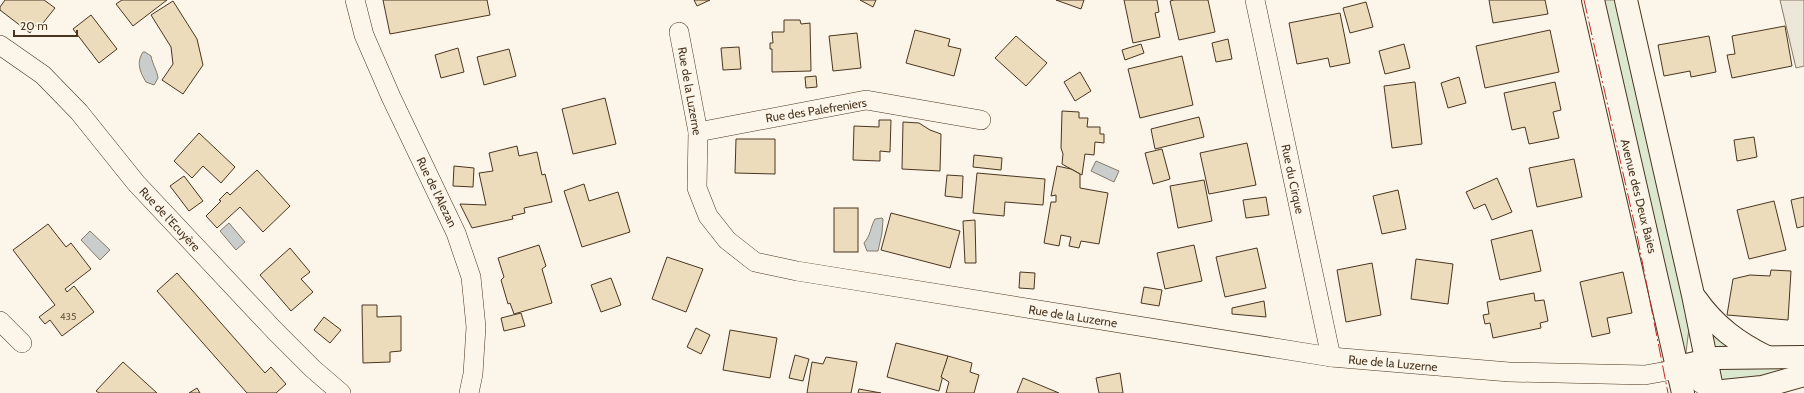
<svg xmlns="http://www.w3.org/2000/svg" width="1804" height="393" font-family="Cabin,sans-serif">
<style>
.green{fill:#dce7d0;stroke:#887966}
.parking{fill:#ede7d9;stroke:#887966}
.water{fill:#c9cecd;stroke:#887966}
.building{fill:#ecdcbc;stroke:#4a3520}
.lines{fill:none;stroke-linecap:round;stroke-linejoin:round}
.street-casing{stroke:#4a3520;stroke-width:20}
.secondary-casing{stroke:#4a3520;stroke-width:24}
.primary-casing{stroke:#4a3520;stroke-width:24}
.street{stroke:#fbf6e9;stroke-width:19}
.secondary{stroke:#fbf6e9;stroke-width:22}
.primary{stroke:#fbf6e9;stroke-width:22}
.power{stroke:#c62828;stroke-width:1;stroke-dasharray:14 3 2 3;stroke-linecap:butt}
.labels{text-anchor:middle;dominant-baseline:central;stroke-width:3;stroke-linejoin:round;paint-order:stroke}
.number-label{font-size:10px;fill:#725f47}
.street-label{font-size:12px;fill:#4a3520;stroke:#fbf6e9}
</style>
<rect width="100%" height="100%" fill="#fbf6e9"/>
<polygon class="green" points="1593,0 1626,0 1693,295 1804,375 1713,393 1693,297 1685,360"/>
<polygon class="parking" points="1780,0 1804,0 1804,66 1796,68"/>
<g class="water">
<path d="M 143,52 L 145,52 L 151,56 C 153,66 157,70 158,78 L 154,85 L 146,82 C 140,72 136,63 143,52 Z"/>
<polygon points="1096,161 1119,171 1114,182 1091,171"/>
<path d="M 882,218 L 883,219 L 882,233 L 878,251 L 867,251 L 864,243 C 871,235 870,228 875,219 Z"/>
<polygon points="229,223 245,242 236,250 220,231"/>
<polygon points="90,231 110,250 100,260 81,240"/>
</g>
<g class="building">
<polygon points="5,0 44,0 55,8 39,28 35,25 30,33 0,10 0,7"/>
<polygon points="122,0 167,0 133,26 116,4"/>
<polygon points="383,0 487,0 490,15 390,34"/>
<polygon points="694,0 710,0 697,6"/>
<polygon points="860,0 876,0 873,7"/>
<polygon points="1056,0 1084,0 1081,9"/>
<polygon points="1124,0 1157,0 1159,12 1155,13 1160,37 1133,43"/>
<polygon points="1174,0 1208,0 1215,32 1179,40 1170,1"/>
<polygon points="1489,0 1545,0 1548,14 1493,23"/>
<polygon points="173,1 197,39 203,65 183,94 162,80 173,64 171,47 151,15"/>
<polygon points="1366,2 1373,27 1350,33 1343,8"/>
<polygon points="1340,13 1350,63 1330,67 1328,58 1297,64 1289,23"/>
<polygon points="91,15 117,49 99,63 73,29"/>
<polygon points="784,20 800,20 801,24 810,23 811,71 772,72 772,49 770,49 770,43 773,43 772,32 784,32"/>
<polygon points="1785,26 1792,66 1732,78 1727,55 1735,54 1732,36"/>
<polygon points="915,30 950,39 948,46 961,49 954,76 906,63"/>
<polygon points="1550,30 1559,72 1485,88 1476,46"/>
<polygon points="857,33 861,68 833,71 829,36"/>
<polygon points="1016,36 1047,63 1026,86 995,58"/>
<polygon points="1709,36 1716,72 1691,77 1690,71 1664,76 1658,45"/>
<polygon points="1228,39 1232,59 1216,62 1212,43"/>
<polygon points="1141,44 1144,53 1125,60 1122,50"/>
<polygon points="1404,44 1410,68 1385,74 1379,51"/>
<polygon points="739,47 741,69 723,70 721,48"/>
<polygon points="458,48 464,72 441,78 435,55"/>
<polygon points="509,49 516,76 484,85 477,57"/>
<polygon points="1182,56 1193,105 1140,118 1128,69"/>
<polygon points="1080,72 1091,91 1075,101 1064,82"/>
<polygon points="816,76 817,87 806,88 805,77"/>
<polygon points="1459,77 1466,103 1448,108 1441,83"/>
<polygon points="1415,82 1422,144 1392,148 1384,86"/>
<polygon points="1555,82 1561,110 1553,112 1559,138 1529,144 1525,127 1512,130 1504,93"/>
<polygon points="605,98 616,144 573,154 562,109"/>
<polygon points="1062,111 1079,112 1079,118 1088,118 1087,127 1100,127 1100,134 1104,134 1104,143 1095,142 1094,155 1085,154 1082,175 1062,164 1063,154 1061,148"/>
<polygon points="1199,117 1204,137 1155,149 1151,129"/>
<polygon points="879,120 891,120 890,152 880,151 880,161 853,160 854,126 879,127"/>
<polygon points="903,122 919,123 930,130 941,134 940,171 902,169"/>
<polygon points="199,133 235,167 221,183 203,166 192,178 174,161"/>
<polygon points="1754,137 1757,157 1737,161 1734,140"/>
<polygon points="736,139 775,139 775,174 735,173"/>
<polygon points="1247,143 1256,185 1209,194 1200,153"/>
<polygon points="517,146 519,156 537,152 542,175 545,174 552,202 524,208 525,213 512,216 513,219 472,228 460,204 486,205 479,173 493,171 489,153"/>
<polygon points="1162,149 1170,179 1153,184 1145,153"/>
<polygon points="974,155 1002,158 1001,170 973,167"/>
<polygon points="1574,159 1582,197 1537,207 1529,168"/>
<polygon points="454,166 474,168 473,187 453,186"/>
<polygon points="1057,166 1071,169 1080,174 1080,188 1108,193 1099,244 1081,241 1079,248 1069,246 1071,237 1061,235 1059,246 1044,243 1051,202 1056,202 1056,195 1051,196"/>
<polygon points="257,170 290,206 263,232 240,207 217,228 206,216 221,201 219,200 227,192 230,195"/>
<polygon points="977,173 1045,179 1043,205 1005,202 1004,216 973,213"/>
<polygon points="947,175 963,176 962,198 945,196"/>
<polygon points="184,176 203,201 189,211 170,186"/>
<polygon points="1497,178 1512,212 1492,220 1485,204 1474,209 1466,192"/>
<polygon points="1204,180 1212,221 1178,228 1170,186"/>
<polygon points="584,184 589,201 618,192 630,232 582,247 564,191"/>
<polygon points="1398,190 1406,229 1382,234 1373,196"/>
<polygon points="1266,197 1269,215 1246,218 1243,200"/>
<polygon points="1804,197 1804,226 1797,228 1791,200"/>
<polygon points="1774,201 1786,250 1749,259 1737,210"/>
<rect x="834" y="208" width="24" height="44"/>
<polygon points="891,213 960,231 950,268 881,250"/>
<polygon points="975,220 976,263 965,263 963,221"/>
<polygon points="48,224 66,247 71,243 91,269 65,289 67,292 74,286 94,312 62,336 50,320 45,324 39,317 55,305 13,250"/>
<polygon points="1532,230 1541,271 1500,280 1491,240"/>
<polygon points="539,245 546,266 542,269 552,303 514,314 510,303 508,304 501,280 504,277 498,258"/>
<polygon points="1194,245 1202,281 1165,289 1157,253"/>
<polygon points="290,248 310,272 301,279 313,292 291,311 260,275"/>
<polygon points="1257,248 1266,288 1225,297 1216,257"/>
<polygon points="667,257 703,269 686,312 652,299"/>
<polygon points="1416,259 1453,264 1448,304 1411,299"/>
<polygon points="1372,263 1381,315 1346,322 1337,270"/>
<polygon points="1771,270 1791,271 1788,320 1727,315 1733,279 1750,275 1770,276"/>
<polygon points="1020,272 1035,273 1034,289 1019,288"/>
<polygon points="1623,272 1632,313 1607,318 1610,333 1592,337 1580,282"/>
<polygon points="177,273 265,373 271,367 286,384 276,393 247,393 157,291"/>
<polygon points="611,278 621,305 601,312 591,285"/>
<polygon points="1144,287 1162,290 1159,306 1141,303"/>
<polygon points="1534,293 1535,301 1544,300 1548,321 1540,323 1541,328 1493,338 1490,323 1485,324 1483,315 1489,314 1487,302"/>
<polygon points="1264,301 1266,317 1232,314 1232,308"/>
<polygon points="362,305 377,305 377,317 401,316 401,351 390,352 390,362 363,363"/>
<polygon points="521,313 525,326 504,331 501,318"/>
<polygon points="324,317 341,330 330,343 314,330"/>
<polygon points="696,328 710,335 701,354 687,347"/>
<polygon points="730,330 777,338 770,378 723,370"/>
<polygon points="896,343 948,356 939,391 887,377"/>
<polygon points="795,355 809,359 803,381 789,378"/>
<polygon points="948,356 972,363 970,372 979,375 974,393 946,393 949,382 941,377"/>
<polygon points="826,357 857,362 851,393 807,393 812,362 823,364"/>
<polygon points="123,362 157,393 99,393 96,391"/>
<polygon points="1120,373 1123,393 1099,393 1096,378"/>
<polygon points="1023,378 1059,393 1017,393"/>
<polygon points="197,388 200,393 189,393"/>
<polygon points="859,389 881,393 858,393"/>
</g>
<g class="lines">
<defs>
<g id="street">
<polyline points="355,0 364,35 391,97 456,233 471,277 476,327 473,374 469,393"/>
<polyline points="1255,0 1331,357"/>
<polyline points="679,32 698,132 697,188 708,216 727,240 755,262 797,271 1331,357 1509,372 1645,375 1667,371 1678,367 1713,392"/>
<polyline points="0,45 43,75 79,112 136,183 275,331 313,369 341,393"/>
<polyline points="698,132 866,100 981,120"/>
<polyline points="0,321 22,343"/>
</g>
<g id="secondary">
<polyline points="1678,367 1717,358 1804,357"/>
<polyline points="1713,392 1762,387 1804,375"/>
</g>
<g id="primary">
<polyline points="1593,0 1683,393"/>
<polyline points="1626,0 1693,295 1713,393"/>
<path d="M 1696,299 C 1715,326 1738,343 1767,357"/>
<polyline points="1761,393 1775,384"/>
</g>
</defs>
<use href="#street" class="street-casing"/>
<use href="#secondary" class="secondary-casing"/>
<use href="#primary" class="primary-casing"/>
<use href="#street" class="street"/>
<use href="#secondary" class="secondary"/>
<use href="#primary" class="primary"/>
<polyline class="power" points="1584,0 1637,235 1668,393"/>
</g>
<g class="labels">
<g class="number-label">
<text x="68" y="316">435</text>
</g>
<g class="street-label">
<text transform="translate(690 91) rotate(80)">Rue de la Luzerne</text>
<text transform="translate(816 110) rotate(-9)">Rue des Palefreniers</text>
<text transform="translate(1293 179) rotate(78)">Rue du Cirque</text>
<text transform="translate(437 192) rotate(64)">Rue de l'Alezan</text>
<text transform="translate(1639 196) rotate(76)">Avenue des Deux Baies</text>
<text transform="translate(170 219) rotate(47)">Rue de l'Ecuyère</text>
<text transform="translate(1073 316) rotate(9)">Rue de la Luzerne</text>
<text transform="translate(1393 363) rotate(5)">Rue de la Luzerne</text>
</g>
</g>
<path d="M14 30v6h63v-6" fill="none" stroke="#4a3520" stroke-width="2"/>
<text x="20" y="30" font-size="12" fill="#4a3520" stroke="#fbf6e9" stroke-width="3" paint-order="stroke">20 m</text>
</svg>
